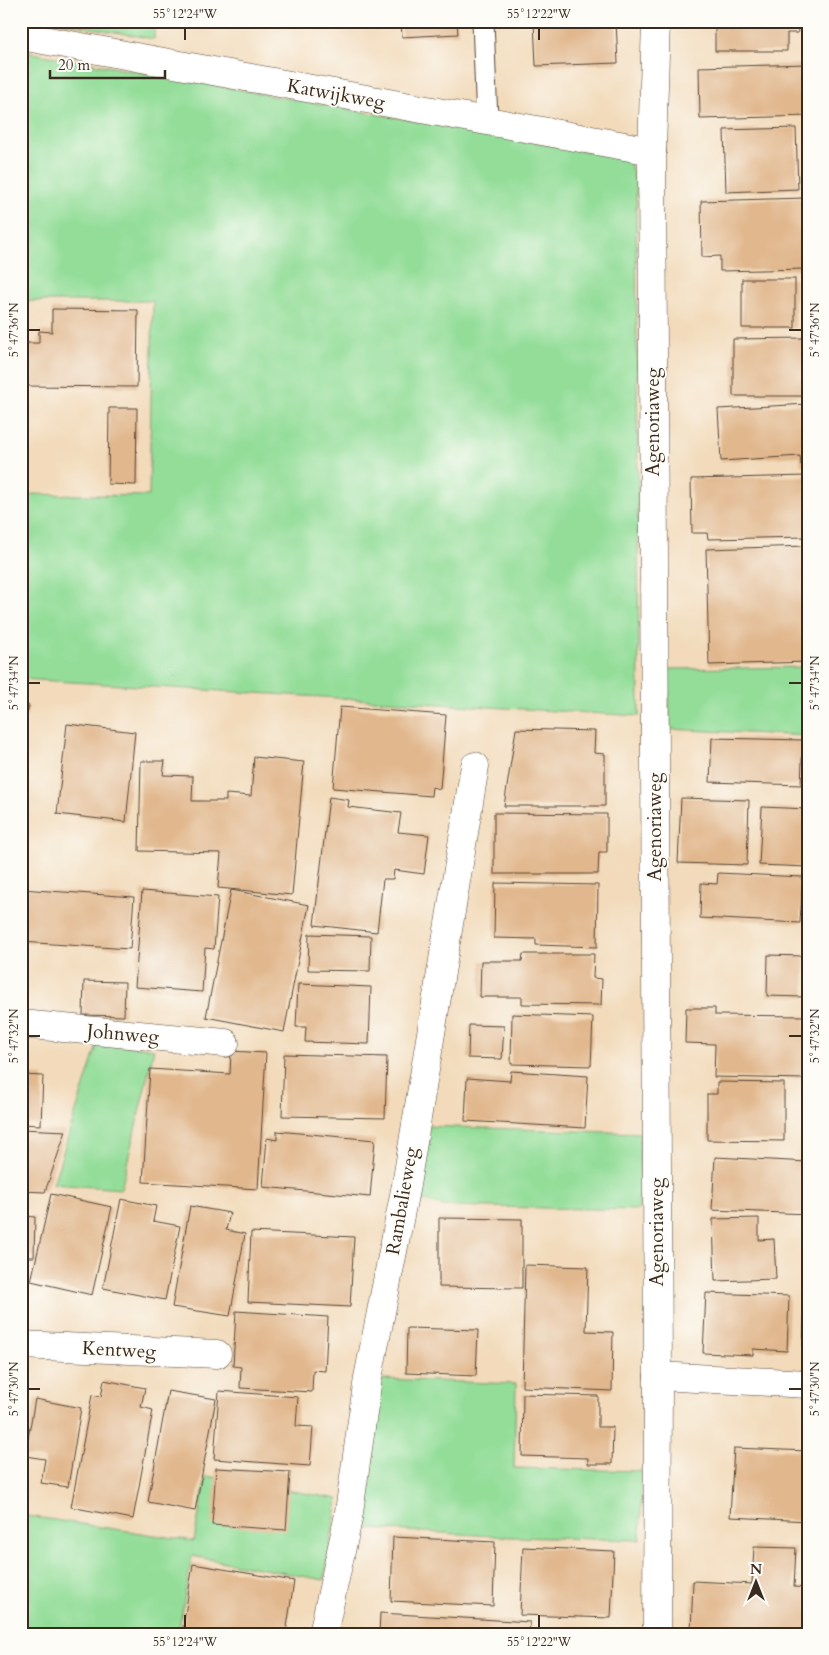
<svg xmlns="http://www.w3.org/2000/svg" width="829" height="1655" font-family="Cardo,serif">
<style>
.green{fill:#93dd98;stroke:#67845b}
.building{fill:#e1b78d}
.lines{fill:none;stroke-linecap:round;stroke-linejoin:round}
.service-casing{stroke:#564435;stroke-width:23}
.minor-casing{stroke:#564435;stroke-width:29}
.service{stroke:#fff;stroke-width:21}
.minor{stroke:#fff;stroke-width:28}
.ticks{fill:none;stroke:#3b2a1e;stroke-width:2}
.labels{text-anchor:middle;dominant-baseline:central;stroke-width:4;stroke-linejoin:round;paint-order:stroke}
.street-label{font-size:19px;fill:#3b2a1e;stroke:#fdfcf7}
.neatline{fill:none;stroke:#3b2a1e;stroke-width:2}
.ticks-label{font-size:12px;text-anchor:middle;fill:#3b2a1e}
</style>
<rect width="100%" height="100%" fill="#fdfcf7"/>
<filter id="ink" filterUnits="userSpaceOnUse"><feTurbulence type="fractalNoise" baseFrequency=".02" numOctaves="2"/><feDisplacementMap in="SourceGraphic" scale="10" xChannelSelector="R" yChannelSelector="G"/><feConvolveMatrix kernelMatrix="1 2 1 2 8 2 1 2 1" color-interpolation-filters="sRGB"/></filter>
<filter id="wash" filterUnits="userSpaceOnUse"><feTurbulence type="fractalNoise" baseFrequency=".0096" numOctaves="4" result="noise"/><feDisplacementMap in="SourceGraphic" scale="20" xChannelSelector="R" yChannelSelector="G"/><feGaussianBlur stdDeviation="1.12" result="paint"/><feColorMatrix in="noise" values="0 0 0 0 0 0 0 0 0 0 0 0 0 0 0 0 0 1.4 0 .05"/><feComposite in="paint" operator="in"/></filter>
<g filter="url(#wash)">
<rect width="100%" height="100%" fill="#f2daba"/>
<g class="green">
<polygon points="52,21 154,21 154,39"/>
<polygon points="21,51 629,159 636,186 639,716 21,679 21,494 149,496 153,301 21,301"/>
<polygon points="808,667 808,736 669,729 669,669"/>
<polygon points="98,1042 154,1049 121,1189 53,1184"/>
<polygon points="424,1126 640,1133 639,1210 443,1206 414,1198"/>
<polygon points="381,1379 516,1384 514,1468 642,1471 640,1540 512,1537 356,1528"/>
<polygon points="206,1476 338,1499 324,1580 192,1556 178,1634 21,1634 21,1515 194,1541"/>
</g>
<g id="blocks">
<g class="building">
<polygon points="401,21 457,21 458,34 402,37"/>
<polygon points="534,21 616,21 618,63 536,66"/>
<polygon points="715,21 797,21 798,33 787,33 787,51 715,51"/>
<polygon points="808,64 808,116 700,119 699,67"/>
<polygon points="796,128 798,189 726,192 724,130"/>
<polygon points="804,198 805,269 720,271 720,256 702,257 701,201"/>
<rect x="742" y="279" width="53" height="49"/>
<polygon points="52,309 138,310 137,387 24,386 24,343 39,343 39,331 52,332"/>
<polygon points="808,338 808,396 733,396 733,339"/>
<polygon points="808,404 808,464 801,465 800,456 721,461 718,409"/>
<polygon points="109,408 137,408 136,485 108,484"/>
<polygon points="807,476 808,537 708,539 707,533 692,533 691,479"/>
<polygon points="808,546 808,662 709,665 706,549"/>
<polygon points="21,703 29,706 22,730 21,730"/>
<polygon points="340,707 446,715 440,789 432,787 431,796 333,788"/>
<polygon points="67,724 135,732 126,822 57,814"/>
<polygon points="516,729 595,731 594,753 605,754 605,806 504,806"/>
<polygon points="712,738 803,740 801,785 710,782"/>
<polygon points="254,757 304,762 292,895 218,888 221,853 139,851 141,761 165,761 163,775 193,776 192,801 226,801 226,794 251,796"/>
<polygon points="329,797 349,800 348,807 401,813 398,832 429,835 424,874 394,870 393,879 383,879 377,932 314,925"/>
<polygon points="681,798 749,800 747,865 678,863"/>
<polygon points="762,807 808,809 808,867 759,865"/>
<polygon points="494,813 607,814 607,852 599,852 598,874 494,874"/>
<polygon points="718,873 803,877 800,923 700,918 701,883 717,884"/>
<polygon points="495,883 598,885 597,947 536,945 536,939 494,938"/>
<polygon points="21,889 134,897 130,949 21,942"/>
<polygon points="231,890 309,905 284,1032 206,1017"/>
<polygon points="142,891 218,897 214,949 205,948 202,992 135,987"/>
<polygon points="309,934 371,936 370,971 308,970"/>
<polygon points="523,954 594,954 593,978 602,979 601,1005 522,1004 522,997 480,997 481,961 522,961"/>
<polygon points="768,955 805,956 804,997 767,996"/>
<polygon points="84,981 125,982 124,1016 83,1015"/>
<polygon points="298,984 371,987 369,1044 305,1042 306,1027 296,1027"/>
<polygon points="686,1008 715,1008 715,1015 805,1016 804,1079 714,1077 715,1044 685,1043"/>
<polygon points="512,1014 593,1017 591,1066 511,1064"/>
<polygon points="469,1025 504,1026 502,1059 468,1058"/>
<polygon points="231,1051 266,1053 258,1189 143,1182 150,1069 230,1074"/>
<polygon points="284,1054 387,1057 385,1118 282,1116"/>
<polygon points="511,1071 588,1076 585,1128 465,1121 467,1078 510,1081"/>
<polygon points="21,1075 43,1076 41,1125 21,1124"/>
<polygon points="717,1082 784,1083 784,1141 707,1140 707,1094 717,1094"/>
<polygon points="21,1129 66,1131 45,1192 21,1191"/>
<polygon points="277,1131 375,1140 370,1197 263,1187 267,1138 277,1140"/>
<polygon points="715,1157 808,1162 808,1214 712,1210"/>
<polygon points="51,1194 112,1207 92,1295 31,1281"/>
<polygon points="121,1199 156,1206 153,1221 180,1226 165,1300 103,1288"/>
<polygon points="21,1203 24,1203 24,1216 35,1217 34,1257 21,1257"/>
<polygon points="190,1206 230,1213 226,1230 245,1234 230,1316 172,1307"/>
<polygon points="439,1218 522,1219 522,1288 439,1287"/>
<polygon points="759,1218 759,1240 774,1239 776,1279 715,1281 713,1219"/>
<polygon points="251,1232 354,1237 350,1307 248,1302"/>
<polygon points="525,1265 588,1267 586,1331 613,1332 612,1391 522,1387"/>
<polygon points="706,1293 789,1296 787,1351 753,1349 753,1355 703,1353"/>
<polygon points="805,1297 808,1297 808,1349 803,1349"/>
<polygon points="236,1311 328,1317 325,1371 313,1370 312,1392 240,1388 241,1367 233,1366"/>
<polygon points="407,1328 478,1330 476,1376 406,1373"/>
<polygon points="104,1380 145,1388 141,1407 153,1410 133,1519 71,1507 92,1395 101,1397"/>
<polygon points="168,1391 216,1399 195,1511 148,1502"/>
<polygon points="219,1391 298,1397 296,1426 313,1427 310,1466 214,1459"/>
<polygon points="523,1394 598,1396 598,1427 613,1427 612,1464 588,1464 588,1458 522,1456"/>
<polygon points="35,1399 81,1408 68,1487 41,1483 45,1459 25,1456"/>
<polygon points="734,1448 808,1451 808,1521 730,1517"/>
<polygon points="216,1468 290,1472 286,1530 212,1525"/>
<polygon points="393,1537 495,1542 493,1606 391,1601"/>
<polygon points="523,1547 614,1551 611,1618 520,1615"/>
<polygon points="754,1547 796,1548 794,1587 808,1588 808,1634 691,1632 693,1581 752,1584"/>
<polygon points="193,1564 294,1581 286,1634 182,1634"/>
<polygon points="380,1613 530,1622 529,1634 379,1634"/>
</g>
</g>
</g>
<g filter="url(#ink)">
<use href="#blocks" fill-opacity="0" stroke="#564435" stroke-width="1"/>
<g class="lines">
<defs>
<polyline id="service" points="483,21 487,121"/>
<g id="minor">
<polyline points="656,21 652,151 658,1376 657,1634"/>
<polyline points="21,36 652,151"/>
<polyline points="21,1024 225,1043"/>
<polyline points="21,1345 217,1354"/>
<polyline points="658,1376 808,1384"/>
<polyline points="323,1634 348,1519 368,1378 406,1185 475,766"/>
</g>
</defs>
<use href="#service" class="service-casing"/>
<use href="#minor" class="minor-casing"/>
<use href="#service" class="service"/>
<use href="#minor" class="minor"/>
</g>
</g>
<path class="ticks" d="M 185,28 L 185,40M 539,28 L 539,40M 28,330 L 40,330M 789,330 L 802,330M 28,683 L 40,683M 789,683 L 802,683M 28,1036 L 40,1036M 789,1036 L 802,1036M 28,1389 L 40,1389M 789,1389 L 802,1389M 185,1615 L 185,1628M 539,1615 L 539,1628"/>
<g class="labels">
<g class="street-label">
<text transform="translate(336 94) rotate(10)">Katwijkweg</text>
<text transform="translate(653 422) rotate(-90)">Agenoriaweg</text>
<text transform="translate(655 827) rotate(-90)">Agenoriaweg</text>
<text transform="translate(123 1034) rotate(5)">Johnweg</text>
<text transform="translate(402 1201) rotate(-80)">Rambalieweg</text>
<text transform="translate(657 1232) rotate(-90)">Agenoriaweg</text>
<text transform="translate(119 1350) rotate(3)">Kentweg</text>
</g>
</g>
<rect width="829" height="1655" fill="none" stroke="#fdfcf7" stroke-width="55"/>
<g transform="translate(756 1582)" stroke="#fdfcf7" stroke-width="4" paint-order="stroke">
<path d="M0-4L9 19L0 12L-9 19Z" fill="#3b2a1e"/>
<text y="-8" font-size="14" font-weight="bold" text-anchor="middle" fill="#3b2a1e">N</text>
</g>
<path d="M50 70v8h115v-8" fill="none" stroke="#3b2a1e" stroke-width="2.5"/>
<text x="58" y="70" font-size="15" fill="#3b2a1e" stroke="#fdfcf7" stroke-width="4" paint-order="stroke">20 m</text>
<rect x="28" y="28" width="774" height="1600" class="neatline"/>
<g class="ticks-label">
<text x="185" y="18">55°12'24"W</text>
<text x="539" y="18">55°12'22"W</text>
<text transform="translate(14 330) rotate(-90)" y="4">5°47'36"N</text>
<text transform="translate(815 330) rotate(-90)" y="4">5°47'36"N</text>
<text transform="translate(14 683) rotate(-90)" y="4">5°47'34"N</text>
<text transform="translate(815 683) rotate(-90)" y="4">5°47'34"N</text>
<text transform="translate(14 1036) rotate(-90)" y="4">5°47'32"N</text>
<text transform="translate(815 1036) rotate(-90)" y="4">5°47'32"N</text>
<text transform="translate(14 1389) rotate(-90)" y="4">5°47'30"N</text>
<text transform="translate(815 1389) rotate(-90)" y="4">5°47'30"N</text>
<text x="185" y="1646">55°12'24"W</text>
<text x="539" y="1646">55°12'22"W</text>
</g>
</svg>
